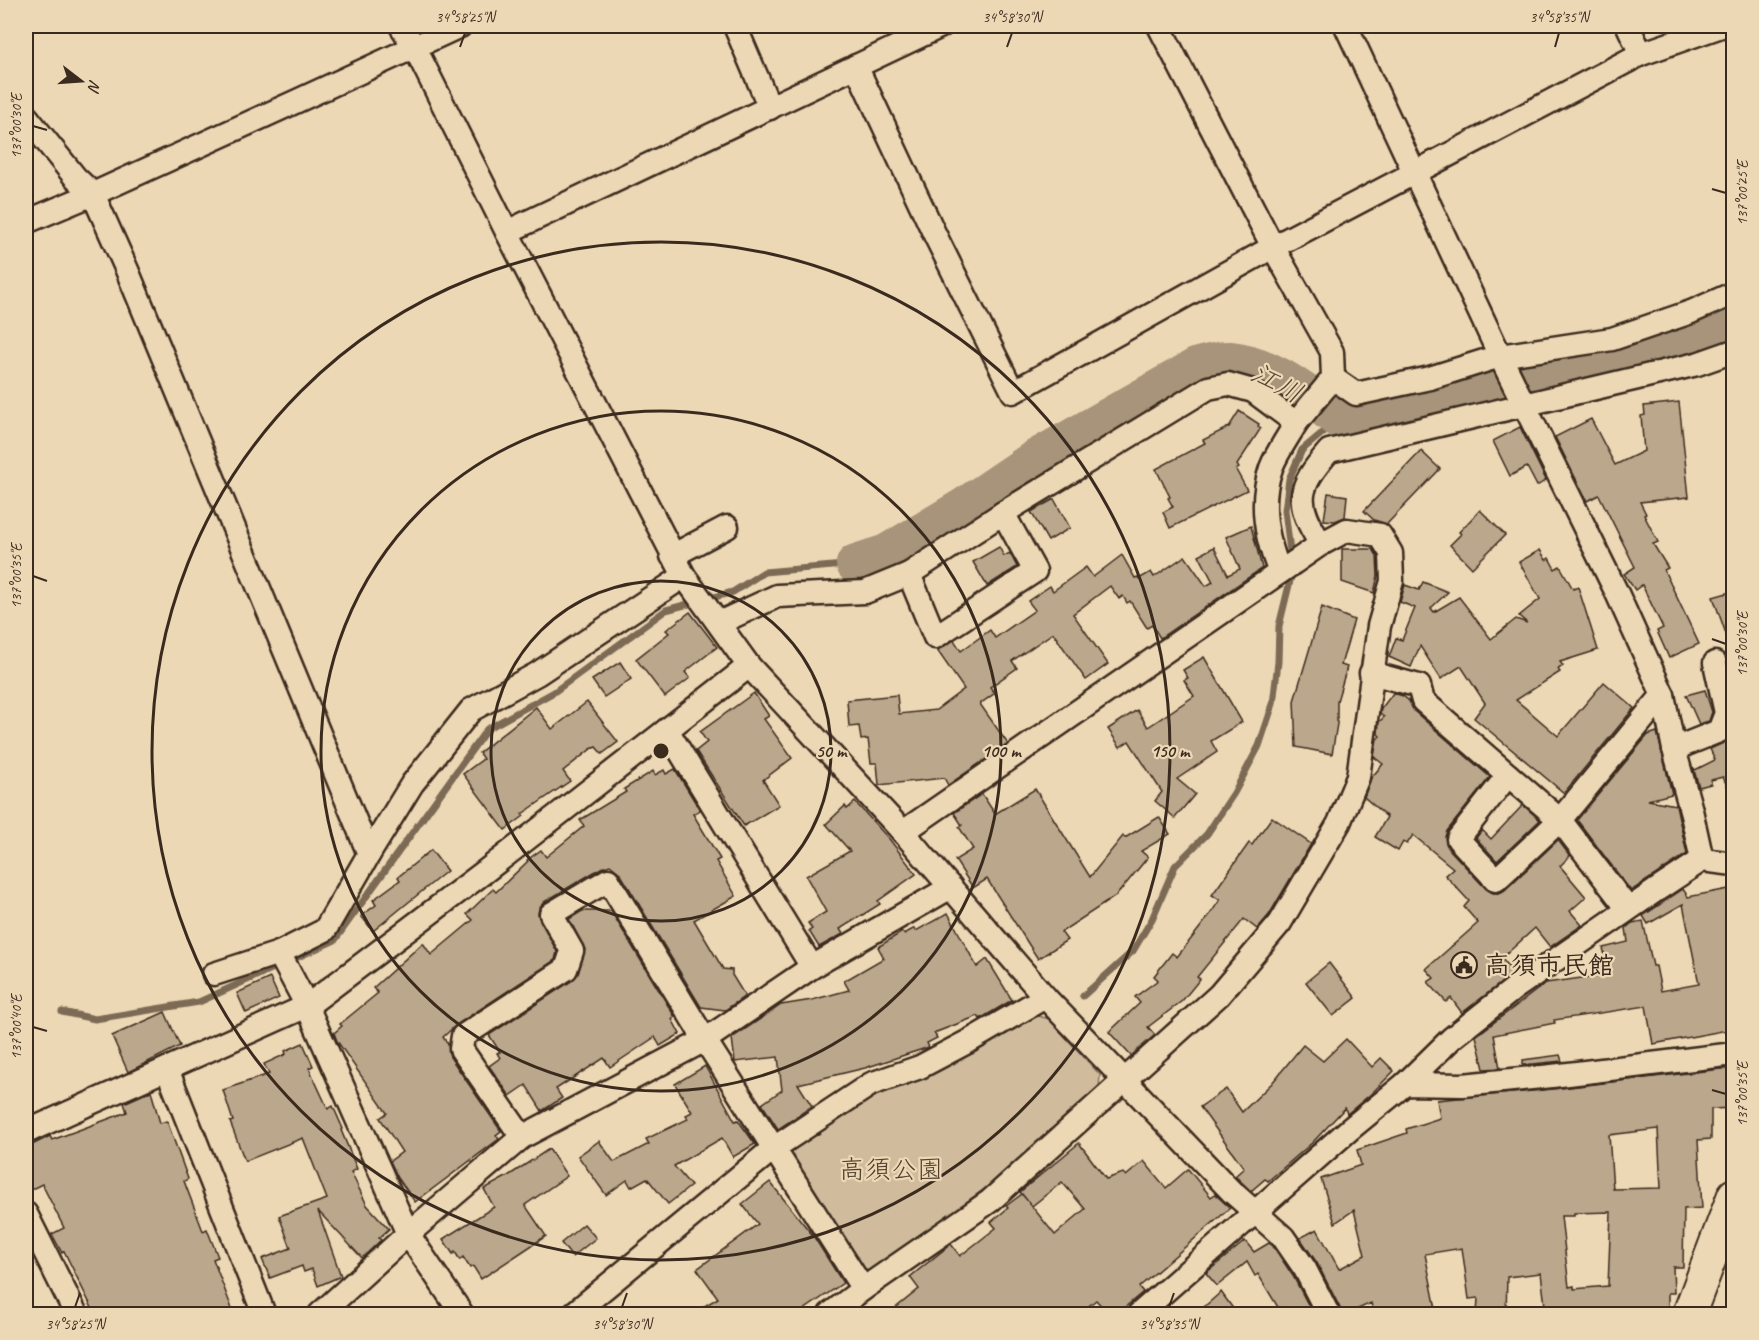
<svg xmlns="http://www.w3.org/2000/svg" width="1759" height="1340" font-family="Caveat,'Klee One',sans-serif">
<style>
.green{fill:#d0bc9d;stroke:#86735e;stroke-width:1.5}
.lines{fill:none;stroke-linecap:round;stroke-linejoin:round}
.stream{stroke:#7c6a55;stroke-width:7}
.river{stroke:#a7947a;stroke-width:40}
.building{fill:#bba78c;stroke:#3b2a1e;stroke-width:1.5;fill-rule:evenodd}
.street-casing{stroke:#3b2a1e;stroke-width:27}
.secondary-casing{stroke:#3b2a1e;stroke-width:36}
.street{stroke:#edd8b6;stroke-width:22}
.secondary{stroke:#edd8b6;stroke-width:32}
.ticks{fill:none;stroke:#3b2a1e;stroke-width:2}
.ring{fill:none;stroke:#3b2a1e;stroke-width:3}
.labels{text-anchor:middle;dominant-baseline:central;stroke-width:4.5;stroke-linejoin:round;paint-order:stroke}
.poi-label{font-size:26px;font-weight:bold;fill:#3b2a1e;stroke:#edd8b6;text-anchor:start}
.park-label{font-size:26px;fill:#514031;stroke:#edd8b6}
.water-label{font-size:27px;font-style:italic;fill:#564435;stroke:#edd8b6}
.centre{fill:#3b2a1e;stroke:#edd8b6;stroke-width:3}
.ring-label{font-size:18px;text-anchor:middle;font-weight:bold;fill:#3b2a1e;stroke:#edd8b6;stroke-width:4.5;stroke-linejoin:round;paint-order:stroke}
.neatline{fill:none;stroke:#3b2a1e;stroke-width:2}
.ticks-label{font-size:15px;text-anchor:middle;fill:#3b2a1e}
</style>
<rect width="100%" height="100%" fill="#edd8b6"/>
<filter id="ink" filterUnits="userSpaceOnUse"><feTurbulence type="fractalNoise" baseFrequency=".0167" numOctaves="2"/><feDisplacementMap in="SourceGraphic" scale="12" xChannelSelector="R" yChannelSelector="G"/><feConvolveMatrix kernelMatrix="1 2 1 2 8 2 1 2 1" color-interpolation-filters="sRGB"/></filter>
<g filter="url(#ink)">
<polygon class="green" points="1038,1016 1049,1019 1100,1075 1099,1088 988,1186 872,1272 862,1270 790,1156 795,1146 877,1092 969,1052"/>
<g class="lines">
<g class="stream">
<polyline points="1291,559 1285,510 1289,479 1302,450 1321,434 1346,423"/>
<polyline points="1083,996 1133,951 1152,919 1175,866 1207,834 1234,793 1259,746 1273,704 1278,662 1279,626 1291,577 1291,570"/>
<polyline points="62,1012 95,1019 199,1002 335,940 487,729 554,692 666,610 733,592 764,572 856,564"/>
</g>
<path class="river" d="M 856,564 L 887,554 L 962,509 L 1033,461 L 1198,367 C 1208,365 1220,360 1230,361 C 1274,365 1311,399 1346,423 L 1529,379 L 1622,360 L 1706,333 L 1734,321"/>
</g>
<g class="building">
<polygon points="1679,402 1689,497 1640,502 1646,514 1644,515 1658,542 1653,544 1668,568 1664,570 1699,644 1669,658 1657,631 1663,628 1642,585 1635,590 1624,574 1635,567 1599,495 1587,501 1555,437 1591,419 1615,465 1644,451 1641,416 1645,415 1644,406"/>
<polygon points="1239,411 1259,424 1258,426 1261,428 1237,465 1239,468 1236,470 1247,490 1170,528 1163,512 1173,507 1168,498 1170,497 1156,469 1205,443 1203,440 1229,427"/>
<polygon points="1520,427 1546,480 1537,486 1527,467 1510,476 1493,441"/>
<polygon points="1421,451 1440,469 1387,524 1374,520 1364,511"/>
<polygon points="1328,493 1347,496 1345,517 1335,521 1324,520"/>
<polygon points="1054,499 1070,528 1048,541 1031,512"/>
<polygon points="1480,510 1505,535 1472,568 1450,545 1461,534 1459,532"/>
<polygon points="1251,526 1262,568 1160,638 1152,625 1147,628 1130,601 1127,603 1123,596 1119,599 1110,586 1073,614 1108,664 1086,680 1053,633 1012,661 1017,668 990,687 995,693 980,704 1008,744 948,785 944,778 879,785 877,763 871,763 868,739 861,740 859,726 849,727 847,700 897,695 899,714 936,710 964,689 937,650 954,640 961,651 990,630 995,638 1035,610 1028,601 1050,586 1053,591 1086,567 1093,577 1122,555 1135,578 1138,577 1139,579 1151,572 1154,577 1185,556 1206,586 1213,582 1199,555 1214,547 1228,575 1240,569 1226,537"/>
<polygon points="999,547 1004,556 1010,553 1017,567 987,586 973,562"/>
<polygon points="1342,549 1373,549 1377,556 1378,576 1374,593 1342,582"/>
<polygon points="1540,550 1546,560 1549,558 1555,569 1560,566 1573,589 1578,587 1598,650 1560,662 1563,666 1558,669 1560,672 1516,700 1558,736 1604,682 1634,708 1564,793 1474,718 1485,703 1461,666 1441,679 1420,646 1411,667 1389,657 1396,638 1402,640 1415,608 1400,602 1405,585 1419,590 1423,582 1448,592 1431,608 1434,612 1459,597 1491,639 1516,619 1527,623 1519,616 1540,599 1519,562"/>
<polygon points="1734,591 1734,648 1731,648 1713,597"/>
<polygon points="1322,607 1354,620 1341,665 1347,667 1337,701 1337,724 1332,754 1296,747 1294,701"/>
<polygon points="690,612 717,647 685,672 690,678 665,697 636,659 669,633 666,630"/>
<polygon points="1204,657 1242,722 1211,741 1217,752 1177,779 1195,794 1175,818 1155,801 1162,792 1129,741 1120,747 1108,729 1137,710 1148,727 1194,696 1184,680 1188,678 1183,670"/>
<polygon points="620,662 631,679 604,697 592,680"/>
<polygon points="1705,690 1712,712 1709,721 1699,724 1686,695"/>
<polygon points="754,693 769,716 764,719 792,758 763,780 779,805 744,826 696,751 707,742 700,732"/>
<polygon points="1393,693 1403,696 1409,701 1414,711 1490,777 1447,831 1445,837 1448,848 1486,889 1493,893 1500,893 1505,890 1558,840 1570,856 1560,866 1586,897 1570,911 1582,925 1550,947 1535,928 1502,958 1514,973 1462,1013 1451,998 1446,1002 1428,982 1434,978 1426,969 1478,923 1464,907 1469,901 1445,875 1453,868 1413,835 1407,844 1403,842 1398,851 1375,837 1387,817 1364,797 1371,778 1383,764 1374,757 1377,739 1380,736 1378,734 1379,722 1384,717 1380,714 1381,709"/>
<polygon points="587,702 618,742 602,754 596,747 591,749 563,771 570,781 522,814 524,816 505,830 463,774 483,759 479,753 536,707 552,729"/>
<polygon points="1734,731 1734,801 1723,777 1711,780 1711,784 1699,787 1693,767 1695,770 1715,760 1710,749 1728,741"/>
<polygon points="1657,732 1672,794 1648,800 1676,805 1687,854 1631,891 1577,820 1648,735"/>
<polygon points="675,769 700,810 693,814 720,859 716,861 736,896 694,920 723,969 732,970 732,975 745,996 725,1010 701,1007 620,873 610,865 601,868 544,902 539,908 538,915 557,952 555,960 456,1025 443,1037 448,1044 450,1057 501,1131 496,1135 499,1139 415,1202 398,1178 390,1161 402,1152 380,1118 387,1113 337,1041 334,1033 342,1026 340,1024 378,993 373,988 423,943 431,955 473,920 467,914 493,889 496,892 528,861 527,860 541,850 546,857 584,826 580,820 626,792 624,789 653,771 655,775 664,770 666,774"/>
<polygon points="1035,789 1090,877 1123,836 1125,838 1159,817 1170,834 1141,851 1148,857 1116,896 1061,932 1067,940 1038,959 987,879 973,888 955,860 973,849 959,827 962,825 954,813 982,794 995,814"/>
<polygon points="855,802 890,840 916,874 878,901 880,904 840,929 843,934 819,947 809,931 812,929 808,923 826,912 806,876 850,851 826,824 845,806 847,809"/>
<polygon points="1523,805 1540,820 1497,861 1476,838 1482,830 1491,839"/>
<polygon points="1272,817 1311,844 1269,915 1257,929 1244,919 1197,977 1200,979 1182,1001 1148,1027 1155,1035 1131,1056 1109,1032 1140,1003 1135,997 1158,980 1154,976 1172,953 1177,957 1209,916 1220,900 1212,895 1249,843 1252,845"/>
<polygon points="431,850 447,871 373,931 361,916 376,905 373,900 400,880 398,877"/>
<polygon points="1734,888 1734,1005 1729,1005 1733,1029 1653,1044 1646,1006 1554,1020 1555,1023 1494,1035 1500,1068 1484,1069 1476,1036 1546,983 1610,974 1603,948 1628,942 1626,928 1632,923 1643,921 1653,966 1656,966 1661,991 1699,984 1683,904 1648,924 1643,916 1683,889 1688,897"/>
<polygon points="582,911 611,911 675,1017 672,1019 680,1034 660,1046 655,1037 610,1067 604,1058 556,1089 562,1098 542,1111 526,1085 510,1096 489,1066 500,1058 497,1053 500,1052 489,1035 573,980 578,974 585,949 569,919"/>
<polygon points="948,913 977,967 987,959 1012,1000 980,1019 978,1016 934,1033 937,1038 927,1043 929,1047 865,1068 798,1084 812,1106 778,1129 762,1104 782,1090 778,1057 735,1062 732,1038 781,1005 812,1000 849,990 844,981 884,958 878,947 902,932 904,934 915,928 916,931"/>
<polygon points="1329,963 1356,998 1333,1016 1306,982"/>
<polygon points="270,978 279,998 246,1013 237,993"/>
<polygon points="165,1012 180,1046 128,1072 112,1036"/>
<polygon points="1346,1039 1372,1067 1381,1058 1394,1071 1372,1093 1347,1114 1345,1108 1313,1142 1268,1181 1265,1179 1251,1191 1235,1176 1244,1168 1200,1107 1226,1089 1242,1112 1272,1083 1303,1045 1323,1061"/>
<polygon points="303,1043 313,1066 309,1068 328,1109 333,1106 343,1129 341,1130 357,1169 351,1172 367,1205 389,1229 379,1238 381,1240 362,1258 318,1211 341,1276 318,1286 312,1269 304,1272 302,1266 270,1278 262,1259 291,1248 279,1216 327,1199 303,1138 245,1161 230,1122 233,1121 223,1090 269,1074 264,1064 286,1054 285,1051"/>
<polygon points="1560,1055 1562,1061 1523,1065 1523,1060"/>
<polygon points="705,1066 735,1121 738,1120 755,1144 733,1157 722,1138 674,1166 691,1186 668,1204 647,1178 631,1187 627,1180 606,1195 578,1156 599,1141 614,1162 649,1144 646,1139 688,1119 686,1115 692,1112 675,1084"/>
<path d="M 1721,1069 L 1734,1069 L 1734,1108 L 1711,1109 L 1711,1139 L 1698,1140 L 1702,1208 L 1684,1209 L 1683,1267 L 1673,1267 L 1674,1293 L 1668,1293 L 1668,1308 L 1634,1308 L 1634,1314 L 1546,1314 L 1541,1273 L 1507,1277 L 1506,1314 L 1477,1314 L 1478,1298 L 1469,1299 L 1462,1248 L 1425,1254 L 1437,1314 L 1374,1314 L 1371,1303 L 1347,1314 L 1341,1314 L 1340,1308 L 1317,1263 L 1300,1238 L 1317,1229 L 1339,1269 L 1365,1255 L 1354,1210 L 1335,1223 L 1321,1179 L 1361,1165 L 1357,1150 L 1407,1133 L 1406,1129 L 1440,1118 L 1437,1100 L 1553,1089 ZM 1658,1129 L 1661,1188 L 1613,1189 L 1609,1135 ZM 1611,1212 L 1608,1286 L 1574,1289 L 1574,1286 L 1569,1287 L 1561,1216 L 1574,1216 L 1574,1213 Z"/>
<polygon points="151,1091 160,1123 167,1121 188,1179 184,1181 203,1231 207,1229 218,1257 213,1259 234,1314 95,1314 64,1251 62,1253 52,1234 64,1228 42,1184 26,1192 26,1148 50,1136 52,1140 127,1112 124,1103"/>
<polygon points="1079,1143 1106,1179 1123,1173 1126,1176 1144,1161 1166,1188 1188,1169 1211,1197 1215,1194 1230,1208 1139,1287 1143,1292 1117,1314 1109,1314 1096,1300 1079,1314 888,1314 919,1289 910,1277 951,1244 960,1256 996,1228 991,1222 1008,1208 1006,1206 1022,1194 1055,1235 1085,1209 1062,1182 1032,1206 1020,1192"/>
<polygon points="549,1149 567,1176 525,1205 546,1236 481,1279 473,1266 470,1268 463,1257 460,1260 455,1252 453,1254 443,1239 494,1207 484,1189 508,1176"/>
<polygon points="770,1182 814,1237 843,1283 798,1314 691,1314 718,1298 697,1269 758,1224 742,1204"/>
<polygon points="584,1224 596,1238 572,1257 561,1243"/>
<polygon points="1245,1241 1254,1252 1269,1243 1273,1246 1293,1276 1313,1314 1282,1314 1258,1274 1255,1276 1247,1262 1217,1286 1206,1273"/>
<polygon points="1221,1292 1237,1314 1196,1314"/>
</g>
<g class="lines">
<defs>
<g id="street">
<polyline points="401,26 414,46 507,232 684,576 749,666 903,832 1045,997 1231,1191 1283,1237 1305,1269 1328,1314"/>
<polyline points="735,26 770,108"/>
<polyline points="1159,26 1273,247 1332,352 1333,378"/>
<polyline points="1346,26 1501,358 1616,591 1663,695 1674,749 1691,810 1702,860"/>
<polyline points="1628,26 1641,54"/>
<polyline points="856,66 935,235 1013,392 1273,247 1641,54 1721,26"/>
<polyline points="26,116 75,177 93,194 127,270 369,854 325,930 279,953 214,974"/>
<polyline points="26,222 93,194 295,102 460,26"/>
<polyline points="507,232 941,26"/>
<polyline points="672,556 727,527"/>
<path d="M 1280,572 C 1266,539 1259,503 1271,468 C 1277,452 1288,437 1296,423"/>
<polyline points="909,574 935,637 1035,571 1003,513"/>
<polyline points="719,623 777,596 865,592 909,574 1003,513 1208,388 1228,384 1253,391 1296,423 1333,378 1356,394 1430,378 1500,356 1612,339 1691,312 1734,293"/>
<polyline points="1371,673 1419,686 1423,701 1560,820 1628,909"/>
<polyline points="667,730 812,967"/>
<polyline points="1674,749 1719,731 1726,713 1715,663"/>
<polyline points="1508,775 1458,839 1496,880 1560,820 1663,695"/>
<path d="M 903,832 L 1321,544 C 1294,502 1297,488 1329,451 L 1697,364 L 1734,351"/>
<polyline points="369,854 412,784 471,710 537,674 684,576"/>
<polyline points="279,953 307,1006 408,1234 462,1314"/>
<polyline points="167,1069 264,1314"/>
<polyline points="1405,1084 1452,1038 1515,988 1655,891 1702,860 1734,864"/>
<polyline points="26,1132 307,1006 483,873 749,666"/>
<polyline points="522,1137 461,1049 463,1036 566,969 572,951 551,914 608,880 705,1040 863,1289"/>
<polyline points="26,1214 76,1314"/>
<polyline points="320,1314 408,1234 522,1137 705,1040 812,967 951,887"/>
<polyline points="573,1314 774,1148 871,1084 920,1067 971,1040 1045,997"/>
<polyline points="830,1314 863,1289 990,1201 1219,995 1280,923 1339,823 1358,777 1379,626 1392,581 1391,553 1380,535 1347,530 1321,544"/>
<polyline points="1139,1314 1350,1129 1405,1084 1463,1085 1552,1076 1734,1054"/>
</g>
<polyline id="secondary" points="1689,1314 1734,1195"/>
</defs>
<use href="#street" class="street-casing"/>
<use href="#secondary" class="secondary-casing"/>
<use href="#street" class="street"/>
<use href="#secondary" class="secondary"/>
</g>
</g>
<path class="ticks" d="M 460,47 L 465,33M 1007,47 L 1012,33M 1555,47 L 1559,33M 33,126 L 47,130M 1712,189 L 1726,193M 33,576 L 47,581M 1712,639 L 1726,644M 33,1027 L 47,1031M 1712,1090 L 1726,1094M 75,1307 L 80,1293M 622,1307 L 627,1293M 1169,1307 L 1174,1293"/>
<g class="ring">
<circle cx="661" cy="751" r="170"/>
<circle cx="661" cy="751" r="340"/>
<circle cx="661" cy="751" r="509"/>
</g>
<defs>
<symbol id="civic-ring" viewBox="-11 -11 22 22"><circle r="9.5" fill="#edd8b6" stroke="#3b2a1e" stroke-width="1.5"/><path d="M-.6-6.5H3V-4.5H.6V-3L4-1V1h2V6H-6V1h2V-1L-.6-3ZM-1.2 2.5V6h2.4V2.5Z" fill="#3b2a1e"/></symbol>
</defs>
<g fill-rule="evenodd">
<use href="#civic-ring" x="1449" y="950" width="30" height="30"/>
</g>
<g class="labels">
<g class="poi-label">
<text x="1484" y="965">高須市民館</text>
</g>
<g class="park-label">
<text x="891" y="1169">高須公園</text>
</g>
<g class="water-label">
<text transform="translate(1277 383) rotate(28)">江川</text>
</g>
</g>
<circle cx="661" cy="751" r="9" class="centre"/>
<g class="ring-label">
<text x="831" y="757">50 m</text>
<text x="1001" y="757">100 m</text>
<text x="1170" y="757">150 m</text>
</g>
<rect width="1759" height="1340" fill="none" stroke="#edd8b6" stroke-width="66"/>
<g transform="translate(81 81) rotate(107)" stroke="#edd8b6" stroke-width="4.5" paint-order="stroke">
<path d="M0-4.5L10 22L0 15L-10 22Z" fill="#3b2a1e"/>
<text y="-9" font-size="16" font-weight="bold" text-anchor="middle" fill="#3b2a1e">N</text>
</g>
<rect x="33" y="33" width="1693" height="1274" class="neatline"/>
<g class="ticks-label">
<text x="465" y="22">34°58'25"N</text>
<text x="1012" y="22">34°58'30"N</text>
<text x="1559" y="22">34°58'35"N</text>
<text transform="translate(16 126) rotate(-90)" y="5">137°00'30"E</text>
<text transform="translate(1742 193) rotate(-90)" y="5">137°00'25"E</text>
<text transform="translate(16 576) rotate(-90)" y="5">137°00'35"E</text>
<text transform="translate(1742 644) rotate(-90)" y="5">137°00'30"E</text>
<text transform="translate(16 1027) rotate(-90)" y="5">137°00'40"E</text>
<text transform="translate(1742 1094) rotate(-90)" y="5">137°00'35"E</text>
<text x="75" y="1329">34°58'25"N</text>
<text x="622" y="1329">34°58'30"N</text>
<text x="1169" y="1329">34°58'35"N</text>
</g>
</svg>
